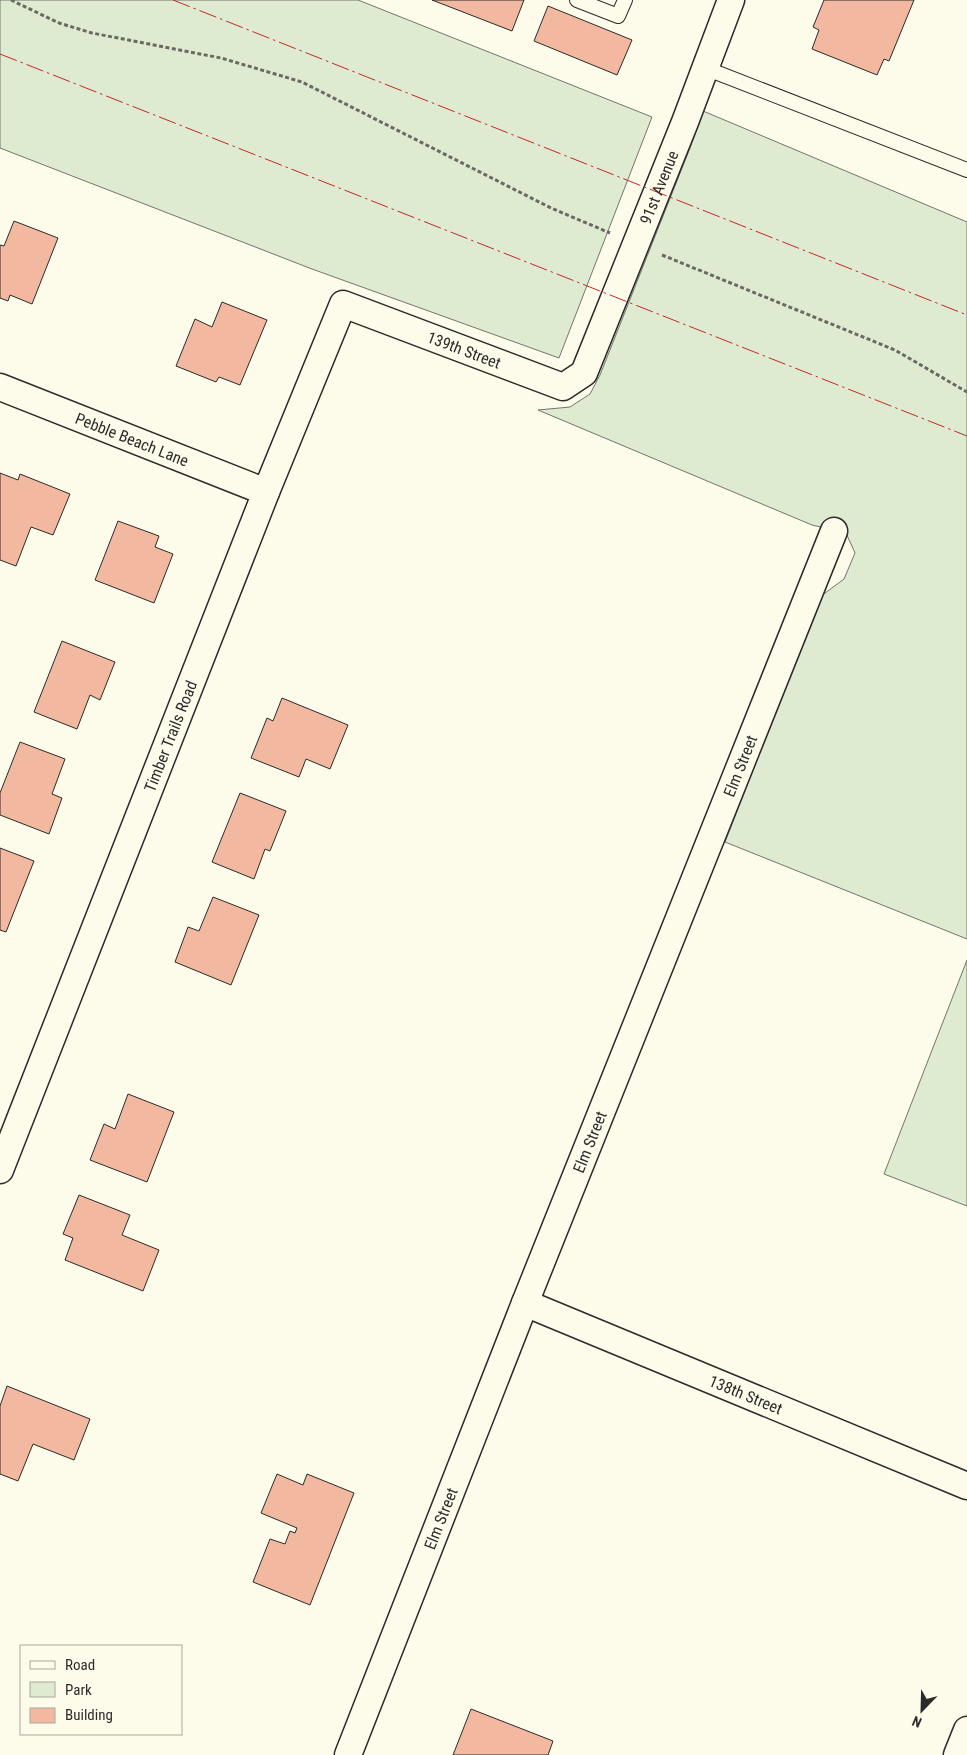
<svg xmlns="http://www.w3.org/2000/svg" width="967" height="1755" font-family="'Roboto Condensed',sans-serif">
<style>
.green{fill:#deebd1;stroke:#74746e}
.building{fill:#f2b8a0;stroke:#2b2b2b}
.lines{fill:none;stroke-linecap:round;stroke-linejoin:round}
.service-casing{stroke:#2b2b2b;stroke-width:16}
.minor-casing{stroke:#2b2b2b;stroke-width:29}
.path{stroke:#6a6964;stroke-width:3;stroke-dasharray:4 2.5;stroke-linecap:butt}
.service{stroke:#fdfbea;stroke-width:14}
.minor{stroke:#fdfbea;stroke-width:26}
.power{stroke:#c62828;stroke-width:1;stroke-dasharray:18 4 2.5 4;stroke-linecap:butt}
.labels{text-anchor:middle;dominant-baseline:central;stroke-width:4;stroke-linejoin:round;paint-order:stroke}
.street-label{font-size:16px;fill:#2b2b2b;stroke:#fdfbea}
</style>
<rect width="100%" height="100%" fill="#fdfbea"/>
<g class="green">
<polygon points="0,0 358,0 652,117 559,358 312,269 0,148"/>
<polygon points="703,111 967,222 967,939 725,842 821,596 844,579 855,553 846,533 812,525 538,410 570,407 590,394 600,375 690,148"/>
<polygon points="967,960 967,1206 884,1174"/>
</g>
<g class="building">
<polygon points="432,0 524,0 512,31"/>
<polygon points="824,0 914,0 889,61 884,59 877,75 812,49 819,30 813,27"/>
<polygon points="548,6 632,40 617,75 534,41"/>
<polygon points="14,221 58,238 32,304 10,295 8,301 0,298 0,245 4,246"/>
<polygon points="222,302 267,320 240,385 219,377 216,382 176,366 195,319 212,327"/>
<polygon points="0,473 18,480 20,474 70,494 53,535 31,527 16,566 0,560"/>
<polygon points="118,521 159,536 155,547 173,554 154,603 95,580"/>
<polygon points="62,641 115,662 100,700 90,695 77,729 34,712"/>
<polygon points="282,698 348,725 330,769 306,759 299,777 251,758 267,718 273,721"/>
<polygon points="20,742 65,759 52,794 62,798 49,834 0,815 0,793"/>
<polygon points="240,793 286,811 270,851 265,849 254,879 212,862"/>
<polygon points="0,848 34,861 6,932 0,930"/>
<polygon points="213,897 259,915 231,985 175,962 188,927 199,931"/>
<polygon points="128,1094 174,1112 147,1182 90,1160 104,1124 115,1129"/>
<polygon points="79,1195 130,1215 122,1235 159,1250 143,1291 65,1260 73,1238 63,1234"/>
<polygon points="7,1386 90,1419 74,1460 33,1444 18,1481 0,1474 0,1406"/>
<polygon points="277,1474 303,1485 307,1474 354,1493 310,1605 253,1582 270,1539 285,1544 290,1531 295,1533 297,1528 261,1513"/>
<polygon points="471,1709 553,1741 548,1755 453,1755"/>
</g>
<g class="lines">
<defs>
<g id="service">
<polyline points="577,0 618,16 625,0"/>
<polyline points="705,68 967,170"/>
</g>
<g id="minor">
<path id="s1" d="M 0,387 L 266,492"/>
<path id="s2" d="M 0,1170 L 266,492 L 343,304 L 563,387 L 584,373 L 685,122 L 731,0"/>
<path id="s3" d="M 525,1303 L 967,1486"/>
<path id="s4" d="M 348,1755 L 525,1303 L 834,531"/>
<polyline points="957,1755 967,1730"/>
</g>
</defs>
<use href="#service" class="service-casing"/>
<use href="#minor" class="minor-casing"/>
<g class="path">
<polyline points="11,0 59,23 92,33 221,58 302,82 551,208 610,233"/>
<polyline points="662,255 895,350 967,392"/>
</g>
<use href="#service" class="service"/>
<use href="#minor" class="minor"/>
<g class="power">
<polyline points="173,0 967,315"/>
<polyline points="0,54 967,436"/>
</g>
</g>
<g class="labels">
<g class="street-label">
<text stroke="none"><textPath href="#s2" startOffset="1392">91st Avenue</textPath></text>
<text stroke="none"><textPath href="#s2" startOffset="1061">139th Street</textPath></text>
<text stroke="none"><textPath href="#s1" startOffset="142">Pebble Beach Lane</textPath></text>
<text stroke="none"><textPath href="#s2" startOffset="466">Timber Trails Road</textPath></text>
<text stroke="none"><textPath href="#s4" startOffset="1064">Elm Street</textPath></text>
<text stroke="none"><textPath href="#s4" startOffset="659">Elm Street</textPath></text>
<text stroke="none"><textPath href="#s3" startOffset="239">138th Street</textPath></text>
<text stroke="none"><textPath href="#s4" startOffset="254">Elm Street</textPath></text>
</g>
</g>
<rect x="20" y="1645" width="162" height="90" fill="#fdfbea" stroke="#a9a89e"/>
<rect x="30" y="1661" width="25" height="8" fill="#fdfbea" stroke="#a9a89e"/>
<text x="65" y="1670" font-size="15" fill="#2b2b2b">Road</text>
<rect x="30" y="1682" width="25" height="15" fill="#deebd1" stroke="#a9a89e"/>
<text x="65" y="1695" font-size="15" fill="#2b2b2b">Park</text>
<rect x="30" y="1708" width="25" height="15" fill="#f2b8a0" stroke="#a9a89e"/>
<text x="65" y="1720" font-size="15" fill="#2b2b2b">Building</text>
<g transform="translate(922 1710) rotate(203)" stroke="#fdfbea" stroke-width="4" paint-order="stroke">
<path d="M0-4L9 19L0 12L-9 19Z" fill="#2b2b2b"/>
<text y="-8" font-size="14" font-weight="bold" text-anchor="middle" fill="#2b2b2b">N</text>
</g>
</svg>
